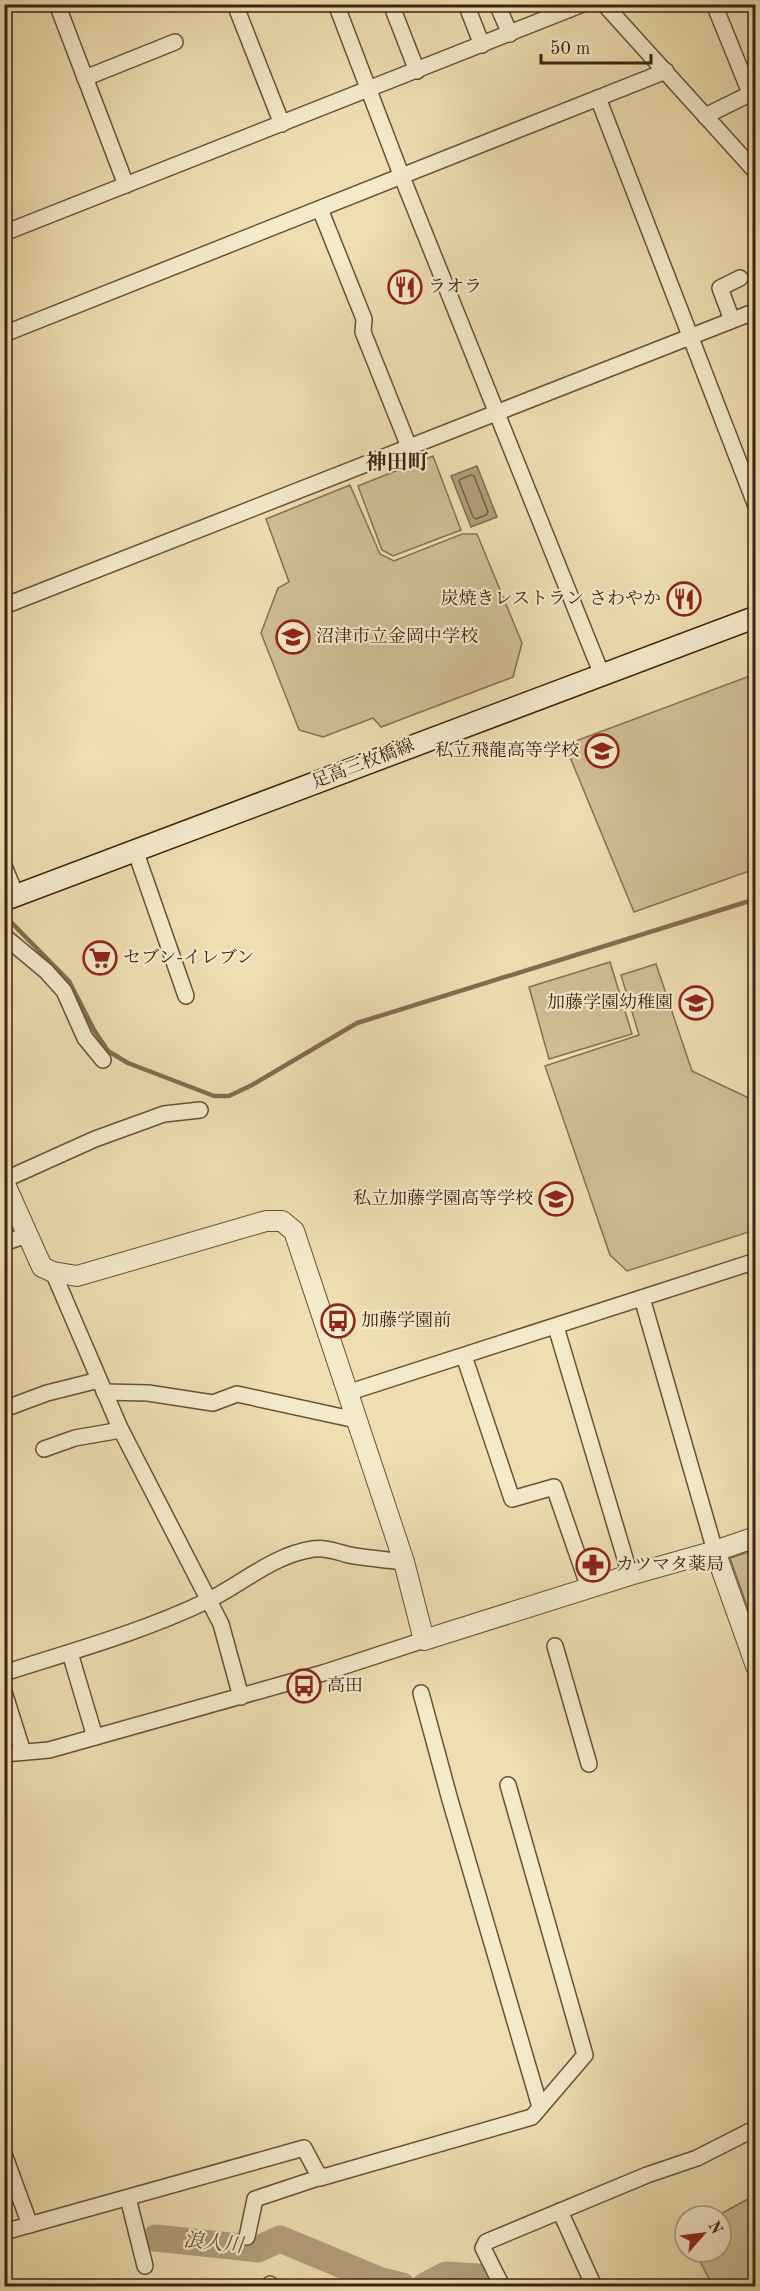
<svg xmlns="http://www.w3.org/2000/svg" width="760" height="2291" font-family="'Old Standard TT','Noto Serif JP',serif">
<style>
.green{fill:#d0be95;stroke:#867053;stroke-width:1.5}
.water{fill:#b29e7a;stroke:#836c50;stroke-width:1.5}
.lines{fill:none;stroke-linecap:round;stroke-linejoin:round}
.shore{stroke:#786046;stroke-width:1.5}
.stream{stroke:#836c50;stroke-width:4.5}
.river{stroke:#b29e7a;stroke-width:27}
.minor-casing{stroke:#695039;stroke-width:18}
.tertiary-casing{stroke:#695039;stroke-width:22}
.secondary-casing{stroke:#3d2111;stroke-width:24}
.minor{stroke:#f4eacc;stroke-width:15}
.tertiary{stroke:#f4eacc;stroke-width:20}
.secondary{stroke:#f4eacc;stroke-width:21}
.labels{text-anchor:middle;dominant-baseline:central;stroke-width:4.5;stroke-linejoin:round;paint-order:stroke}
.poi-label{font-size:18px;fill:#3d2111;stroke:#f4eacc;text-anchor:start}
.street-label{font-size:18px;fill:#3d2111;stroke:#f4eacc}
.water-label{font-size:20px;font-style:italic;fill:#664d36;stroke:#f4eacc}
.quarter-label{font-size:21px;font-weight:bold;fill:#3d2111;stroke:#f4eacc}
</style>
<rect width="100%" height="100%" fill="#eedeb0"/>
<filter id="stains"><feTurbulence type="fractalNoise" baseFrequency=".00333" numOctaves="4"/><feColorMatrix values="0 0 0 0 .2 0 0 0 0 .09 0 0 0 0 .02 0 0 0 .5 -.17"/></filter>
<radialGradient id="worn" r=".72"><stop offset=".6" stop-color="#630" stop-opacity="0"/><stop offset="1" stop-color="#630" stop-opacity=".3"/></radialGradient>
<g class="green">
<polygon points="433,456 461,530 393,556 382,550 358,486"/>
<polygon points="350,485 380,554 394,561 462,534 477,534 522,643 513,677 381,727 373,718 323,737 299,730 261,633 278,588 289,582 266,519"/>
<polygon points="755,674 755,869 634,912 565,745"/>
<polygon points="610,962 632,1034 549,1059 529,987"/>
<polygon points="656,964 692,1071 755,1101 755,1230 627,1271 610,1255 545,1066 639,1035 621,975"/>
<polygon points="755,1550 756,1550 755,1629 730,1558"/>
<polygon points="755,2195 755,2286 713,2286 695,2252 721,2252 721,2216 717,2216"/>
</g>
<polygon class="water" points="477,466 497,517 471,527 451,476"/>
<g class="lines">
<polygon class="shore" points="471,475 474,476 488,512 486,515 476,519 473,517 459,481 461,479"/>
<polyline class="stream" points="4,915 69,981 94,1030 108,1051 128,1063 214,1096 229,1096 252,1085 357,1023 756,899"/>
<g class="river">
<polyline points="156,2238 258,2249 280,2239 381,2281 402,2286"/>
<polyline points="425,2286 446,2275 478,2277 485,2286"/>
</g>
<defs>
<g id="minor">
<polyline points="57,4 126,185"/>
<polyline points="336,4 402,177 602,675"/>
<polyline points="391,4 417,71"/>
<polyline points="466,4 482,45"/>
<polyline points="497,4 510,34"/>
<polyline points="604,4 756,172"/>
<polyline points="714,4 750,93"/>
<polyline points="236,7 282,124"/>
<polyline points="85,78 175,42"/>
<polyline points="598,98 756,506"/>
<polyline points="705,116 756,91"/>
<polyline points="320,209 364,319 363,332 409,447"/>
<polyline points="4,233 583,4"/>
<polyline points="732,320 720,288 740,278"/>
<polyline points="4,334 666,71"/>
<polyline points="4,606 756,311"/>
<polyline points="135,850 186,996"/>
<polyline points="4,866 16,895"/>
<polyline points="4,936 46,971 64,991 85,1038 103,1060"/>
<polyline points="4,1180 95,1139 164,1114 200,1110"/>
<polyline points="4,1243 27,1235"/>
<polyline points="53,1272 120,1428 221,1624 241,1697"/>
<polyline points="642,1298 715,1551"/>
<polyline points="556,1327 630,1575"/>
<polyline points="464,1356 512,1499 554,1487 589,1588"/>
<polyline points="104,1392 148,1393 213,1403 237,1394 356,1420"/>
<polyline points="347,1393 756,1261"/>
<polyline points="4,1409 47,1393 99,1380"/>
<polyline points="44,1449 75,1438 121,1430"/>
<polyline points="555,1646 589,1764"/>
<polyline points="70,1653 95,1737"/>
<path d="M 4,1673 C 73,1651 142,1632 207,1601 C 242,1584 273,1555 313,1549 C 326,1547 337,1552 349,1555 C 367,1558 386,1560 404,1562"/>
<polyline points="4,1692 23,1752"/>
<polyline points="421,1693 450,1800 540,2107"/>
<polyline points="4,1754 49,1750 323,1673 424,1640"/>
<polyline points="4,2154 30,2225"/>
<polyline points="128,2198 145,2266"/>
<polyline points="560,2211 592,2282"/>
<polyline points="4,2232 304,2148 320,2178 532,2117 585,2055 508,1785"/>
<polyline points="247,2237 255,2199 324,2176"/>
<polyline points="270,2284 270,2286"/>
<polyline points="502,2286 483,2248 486,2242 647,2175 697,2158 756,2128"/>
</g>
<g id="tertiary">
<polyline points="4,1182 42,1267 53,1272 77,1276 266,1221 282,1221 294,1231 404,1562 424,1640 630,1575 715,1551 756,1537"/>
<polyline points="715,1551 756,1666"/>
</g>
<polyline id="secondary" points="4,900 756,617"/>
</defs>
<use href="#minor" class="minor-casing"/>
<use href="#tertiary" class="tertiary-casing"/>
<use href="#secondary" class="secondary-casing"/>
<use href="#minor" class="minor"/>
<use href="#tertiary" class="tertiary"/>
<use href="#secondary" class="secondary"/>
</g>
<defs>
<symbol id="restaurant-ring" viewBox="-11 -11 22 22"><circle r="9.5" fill="#f4eacc" stroke="#8f2418" stroke-width="1.5"/><path d="M-5-6h1v4h1v-4h1v4h1v-4h1v5L-1.5 .5V6h-2V.5L-5-1ZM5-6V6H3V1.5H1.5Q1.5-4 5-6Z" fill="#8f2418"/></symbol>
<symbol id="school-ring" viewBox="-11 -11 22 22"><circle r="9.5" fill="#f4eacc" stroke="#8f2418" stroke-width="1.5"/><path d="M0-5L7-2L0 1L-7-2ZM-4 1L0 2.5L4 1V4Q0 6-4 4Z" fill="#8f2418"/></symbol>
<symbol id="supermarket-ring" viewBox="-11 -11 22 22"><circle r="9.5" fill="#f4eacc" stroke="#8f2418" stroke-width="1.5"/><path d="M-6-5.5h2.5l.6 2H6L4.5 2H-2.5L-4.4-4H-6ZM-1.5 3.2a1.3 1.3 0 1 0 .1 0ZM3 3.2a1.3 1.3 0 1 0 .1 0Z" fill="#8f2418"/></symbol>
<symbol id="bus-ring" viewBox="-11 -11 22 22"><circle r="9.5" fill="#f4eacc" stroke="#8f2418" stroke-width="1.5"/><path d="M-5-6H5V4H4V6H2V4H-2V6H-4V4H-5ZM-3.5-4V0h7V-4ZM-3.5 1.2v1.5H-2V1.2ZM2 1.2v1.5H3.5V1.2Z" fill="#8f2418"/></symbol>
<symbol id="pharmacy-ring" viewBox="-11 -11 22 22"><circle r="9.5" fill="#f4eacc" stroke="#8f2418" stroke-width="1.5"/><path d="M-2-6h4v4h4v4h-4v4h-4v-4h-4v-4h4Z" fill="#8f2418"/></symbol>
</defs>
<g fill-rule="evenodd">
<use href="#restaurant-ring" x="386" y="268" width="38" height="38"/>
<use href="#restaurant-ring" x="665" y="580" width="38" height="38"/>
<use href="#school-ring" x="274" y="618" width="38" height="38"/>
<use href="#school-ring" x="583" y="732" width="38" height="38"/>
<use href="#supermarket-ring" x="81" y="939" width="38" height="38"/>
<use href="#school-ring" x="677" y="984" width="38" height="38"/>
<use href="#school-ring" x="537" y="1180" width="38" height="38"/>
<use href="#bus-ring" x="319" y="1302" width="38" height="38"/>
<use href="#pharmacy-ring" x="574" y="1546" width="38" height="38"/>
<use href="#bus-ring" x="285" y="1667" width="38" height="38"/>
</g>
<g class="labels">
<g class="poi-label">
<text x="428" y="287">ラオラ</text>
<text x="661" y="599" text-anchor="end">炭焼きレストラン さわやか</text>
<text x="316" y="637">沼津市立金岡中学校</text>
<text x="579" y="751" text-anchor="end">私立飛龍高等学校</text>
<text x="123" y="958">セブン-イレブン</text>
<text x="673" y="1003" text-anchor="end">加藤学園幼稚園</text>
<text x="533" y="1199" text-anchor="end">私立加藤学園高等学校</text>
<text x="361" y="1321">加藤学園前</text>
<text x="616" y="1565">カツマタ薬局</text>
<text x="327" y="1686">高田</text>
</g>
<g class="street-label">
<text transform="translate(363 764) rotate(-21)">足高三枚橋線</text>
</g>
<g class="water-label">
<text transform="translate(213 2244) rotate(6)">浪人川</text>
</g>
<g class="quarter-label">
<text x="397" y="463">神田町</text>
</g>
</g>
<rect width="760" height="2291" fill="none" stroke="#eedeb0" stroke-width="24"/>
<rect x="6" y="6" width="748" height="2279" fill="none" stroke="#3d2111" stroke-width="3"/>
<rect x="12" y="12" width="736" height="2267" fill="none" stroke="#3d2111" stroke-width="1.5"/>
<g transform="translate(703 2234) rotate(62)"><circle r="28" fill="#f4eacc" stroke="#ab9a81" stroke-width="1.5"/>
<path d="M0-4.5L10 22L0 15L-10 22Z" fill="#8f2418"/>
<text y="-9" font-size="16" font-weight="bold" text-anchor="middle" fill="#3d2111">N</text>
</g>
<path d="M541 54v9h110v-9" fill="none" stroke="#3d2111" stroke-width="3"/>
<text x="550" y="54" font-size="18" fill="#3d2111" stroke="#f4eacc" stroke-width="4.5" paint-order="stroke">50 m</text>
<rect width="100%" height="100%" filter="url(#stains)"/>
<rect width="100%" height="100%" fill="url(#worn)"/>
</svg>
